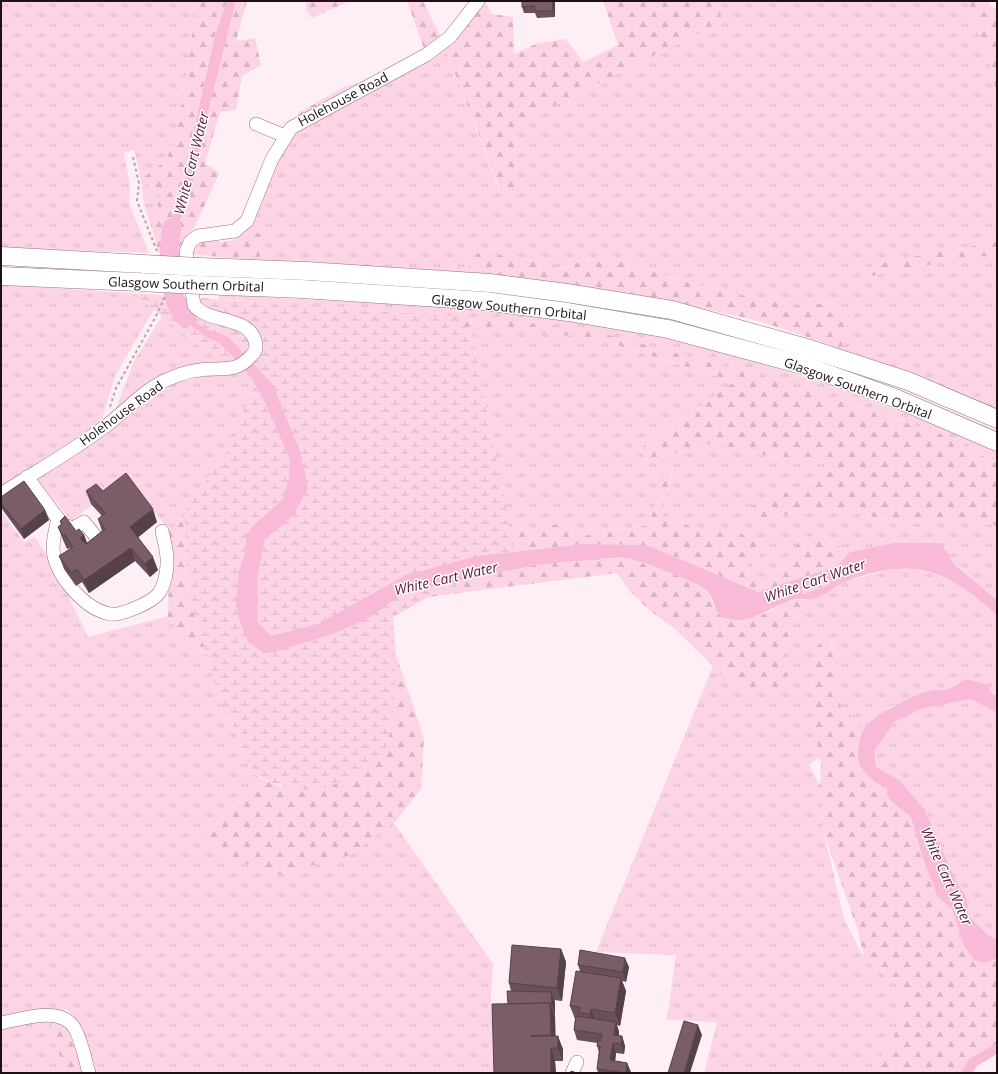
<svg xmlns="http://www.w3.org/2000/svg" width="998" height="1074" font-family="'Open Sans',sans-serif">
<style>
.grass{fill:url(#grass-tufts)}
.forest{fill:url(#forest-firs)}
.wetland{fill:url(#wetland-marsh)}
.water{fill:#f8bad6;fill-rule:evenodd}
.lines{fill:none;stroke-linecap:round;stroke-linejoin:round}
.river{stroke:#f8bad6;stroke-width:19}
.minor-casing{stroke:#917180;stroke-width:14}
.highway-casing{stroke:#917180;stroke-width:19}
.path{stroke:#b3a5ab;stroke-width:2;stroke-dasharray:3 3;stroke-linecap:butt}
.minor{stroke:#fff;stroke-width:13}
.highway{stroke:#fff;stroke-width:18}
.highway-bridge-casing{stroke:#917180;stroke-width:19;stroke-linecap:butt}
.highway-bridge{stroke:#fff;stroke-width:18}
.wall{fill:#6a505b}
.shaded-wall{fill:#56414a}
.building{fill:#7b5d6a;stroke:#56414a}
.labels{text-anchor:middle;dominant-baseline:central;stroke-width:3;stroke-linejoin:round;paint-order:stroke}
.street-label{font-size:13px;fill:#1d1117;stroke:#fff}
.water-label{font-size:14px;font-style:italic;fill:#5c163d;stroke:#fff}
</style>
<defs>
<pattern id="grass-tufts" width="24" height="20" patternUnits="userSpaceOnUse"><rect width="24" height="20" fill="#fcd4e5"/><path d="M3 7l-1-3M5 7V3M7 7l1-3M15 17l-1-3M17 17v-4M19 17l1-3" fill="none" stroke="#d8b5c4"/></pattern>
<pattern id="forest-firs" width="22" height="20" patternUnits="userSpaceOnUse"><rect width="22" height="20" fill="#fcd4e5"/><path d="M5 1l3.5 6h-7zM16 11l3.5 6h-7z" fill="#d8b5c4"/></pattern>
<pattern id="wetland-marsh" width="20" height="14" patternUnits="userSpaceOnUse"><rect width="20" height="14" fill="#fcd4e5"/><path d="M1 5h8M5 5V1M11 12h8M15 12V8" fill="none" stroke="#d8b5c4"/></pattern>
</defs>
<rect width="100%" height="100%" fill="#feeff6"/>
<g class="grass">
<polygon points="1,1 194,1 193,28 180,113 167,159 142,180 160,194 153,232 144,205 141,180 134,150 124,153 130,185 129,203 149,253 1,248"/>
<polygon points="718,1 968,1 991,68 997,98 997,242 892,260 858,271 970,257 997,256 997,412 916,377 841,349 850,315 827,312 836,302 797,306 712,289 610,258 582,260 566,269 515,256 469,254 469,273 260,261 261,235 250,228 284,143 293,132 445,48 499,189 515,187 516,125 722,21"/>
<polygon points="1,285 133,293 154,309 115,376 101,423 1,490"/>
<path d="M 219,295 C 304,299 390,303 476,310 C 502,313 529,313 556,317 C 705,339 860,390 997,452 L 997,464 L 950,437 L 774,379 L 593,332 L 591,337 L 734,382 L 640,449 L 648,461 L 713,443 L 773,457 L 835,462 L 813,481 L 753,506 L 758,519 L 833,508 L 896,522 L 956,518 L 995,525 L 997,528 L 997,600 L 954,563 L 949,555 L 893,543 L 850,552 L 819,535 L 800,539 L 775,578 L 756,576 L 746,565 L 760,555 L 728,527 L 693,527 L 661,515 L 673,469 L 666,467 L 649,525 L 583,536 L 563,523 L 510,533 L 472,333 L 457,317 L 219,299 Z"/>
<polygon points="162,316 205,351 226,363 204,362 161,376 116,409 134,361"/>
<polygon points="237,370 251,378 256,387 248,394 237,436 184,512 184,519 169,530 128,478 71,521 37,479 174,383"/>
<path d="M 1,511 L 24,542 L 35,537 L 56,570 L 88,637 L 168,616 L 188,651 L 206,652 L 215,682 L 252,772 L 260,778 L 203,840 L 347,856 L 394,823 L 493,964 L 491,995 L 494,1073 L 94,1073 C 88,1054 82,1019 66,1009 L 1,1016 Z"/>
<path d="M 893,568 C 938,567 964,586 997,615 L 997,695 L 993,695 L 986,684 L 967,679 L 945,690 L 933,690 L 890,707 L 864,729 L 841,706 L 837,694 L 837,658 L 831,640 L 817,646 L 811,710 L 820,757 L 809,765 L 820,786 L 824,833 L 844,919 L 864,958 L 896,984 L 904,1006 L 893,1039 L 875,1067 L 874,1073 L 704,1073 L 717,1022 L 667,1020 L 676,955 L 596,952 L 713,666 L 720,673 L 788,684 L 784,647 L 805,600 L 816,598 L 844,582 Z"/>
<polygon points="971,699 997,713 997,939 989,936 969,916 966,895 957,884 899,780 876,767 874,751 895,722 919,709"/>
<polygon points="53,1019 52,1034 66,1073 1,1073 1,1026"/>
</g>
<g class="forest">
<polygon points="194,1 227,1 215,35 191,143 193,149 179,204 163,239 166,253 159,253 153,232 160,194 141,180 167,159 180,113 193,28"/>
<polygon points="236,1 247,1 236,41 255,38 261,65 242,76 236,110 220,112 205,163 219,173 206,203 191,233 180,246 179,253 173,253 173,243 195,174 203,132"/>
<polygon points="311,1 350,1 312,18 307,11 306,3"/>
<polygon points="407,1 423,1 441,38 424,49"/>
<polygon points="484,1 492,14 513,17 514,54 538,43 566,39 583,62 618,45 603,1 718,1 722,21 516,125 515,187 500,189 445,48"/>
<polygon points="968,1 989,1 990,6 997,9 997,98 991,68"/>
<polygon points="360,83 295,119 300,112 344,87"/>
<path d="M 250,228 L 261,235 L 260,261 L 189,254 C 206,230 218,249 237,238 C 242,236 246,231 250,228 Z"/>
<polygon points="997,242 997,256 970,257 861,278 858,271 892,260"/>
<path d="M 469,253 L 515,256 L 566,269 L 582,260 L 610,258 L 712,289 L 797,306 L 837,302 L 828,312 L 850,315 L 841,349 C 812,339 783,328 754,320 C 660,297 565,282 469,273 Z"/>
<polygon points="197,298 505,320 593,331 774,379 950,437 997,464 997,528 995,525 956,518 896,522 833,508 757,519 752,506 813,481 834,462 773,457 713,443 649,461 640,449 734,382 591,337 514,332 457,331"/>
<polygon points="665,467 673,468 661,515 693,527 728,527 764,546 760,555 746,565 756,576 775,578 800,539 819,535 850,552 837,566 758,592 647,545 585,544 477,556 480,542 510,533 564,523 583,536 649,525"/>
<polygon points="184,519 188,592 206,652 188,651 168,616 169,530"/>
<path d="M 626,558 C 647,564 688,577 705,590 C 714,597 712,616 727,618 C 735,619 749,618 757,616 C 777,612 781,598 805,600 L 784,647 L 788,684 L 758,694 L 720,673 L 675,629 L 650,611 L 629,590 L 617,573 L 428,597 L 393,617 L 396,655 L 424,738 L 421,789 L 394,823 L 347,856 L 277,875 L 225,855 L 203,840 L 260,778 L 281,787 L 368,618 L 432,587 L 526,566 L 561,561 Z"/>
<polygon points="823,578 829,578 831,582 828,585 803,594 800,589"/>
<polygon points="830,640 837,658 837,694 841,706 864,729 858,745 877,784 887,789 891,801 911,817 922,856 934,887 937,896 952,909 964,946 974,960 984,963 997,959 997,1043 969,1059 960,1073 874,1073 875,1067 893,1039 904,1006 896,984 864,958 858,931 824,833 820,786 821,765 811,710 817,646"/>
<polygon points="53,1019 66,1026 84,1073 66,1073 52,1034"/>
</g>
<path class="wetland" d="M 133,293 L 457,317 L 472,333 L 516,562 L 428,597 L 393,617 C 394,654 400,724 382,755 C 374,768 344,781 330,786 C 306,795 272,786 252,772 L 215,682 L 188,592 L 184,512 L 237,436 L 248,394 L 260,384 L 205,351 Z"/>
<g class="water">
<polygon points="227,1 236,1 203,132 195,174 173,243 173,253 166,253 163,239 179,204 193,149 191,143 215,35"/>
<polygon points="171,296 179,296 180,302 191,317 202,327 228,337 247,357 239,363 218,342 208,338 179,317 172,307"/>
<path d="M 252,362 L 273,385 L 300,451 L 308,488 L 293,516 L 265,539 L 257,578 L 257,621 L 271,636 L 318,624 L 406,575 L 477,556 L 585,544 L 647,545 L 758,592 L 837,566 L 850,552 L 893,543 L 939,543 L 949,555 L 954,564 L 997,600 L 997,615 C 945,569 914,556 847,581 C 836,585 827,594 816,598 C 807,601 797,597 789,601 C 771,607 757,620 737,620 C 709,619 719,602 706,590 C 695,581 640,560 625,558 C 615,557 604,559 594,560 C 546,561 500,572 453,582 C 439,585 416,587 403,594 C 391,600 381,611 368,618 C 339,634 306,641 275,652 L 264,653 L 248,642 L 238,616 L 236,605 L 239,571 L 246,551 L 246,535 L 253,526 L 283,499 L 289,478 L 290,460 L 264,400 L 250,376 L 242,368 ZM 823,578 L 828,578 L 831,582 L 828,585 L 803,594 L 801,589 Z"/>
<path d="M 967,679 L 986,684 L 993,695 L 997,695 L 997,713 L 971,699 L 920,709 L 895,722 L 874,751 L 876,767 L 899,780 L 925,810 L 957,884 L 966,895 L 969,916 L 989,936 L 997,939 L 997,959 L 984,963 L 974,960 L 964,946 L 952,909 L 937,896 L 934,887 L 922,856 L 911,817 L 891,801 L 887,794 L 887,789 C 874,783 856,768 858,753 C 858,746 860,735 864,729 C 874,714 915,694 933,690 C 937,689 941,691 945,690 C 953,688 959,682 967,679 Z"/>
<polygon points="997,1043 997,1054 977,1066 972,1073 960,1073 969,1059"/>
</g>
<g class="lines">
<path class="river" d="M 172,228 C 167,248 169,304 185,317"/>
<defs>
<g id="minor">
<polyline points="256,124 285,136"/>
<polyline points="27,477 62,524 73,528 84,522 101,543"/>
<path d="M 1,494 C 35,472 71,452 103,428 C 126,412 144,388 171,378 C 180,374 191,371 200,370 C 221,367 235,374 251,356 C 254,353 256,351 256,346 C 253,314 209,325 194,305 L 186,252 L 190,242 L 198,236 L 235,231 L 247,221 L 272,159 L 291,128 L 426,55 L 450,37 L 478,1"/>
<path d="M 58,518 C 56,528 53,538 53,548 C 54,574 84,609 110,614 C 121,616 153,602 159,593 C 164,586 167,573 167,564 C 168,553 164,541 162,531"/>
<path d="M 1,1023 C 23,1019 62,1005 75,1029 C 82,1042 85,1059 89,1073"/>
<polyline points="572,1073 577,1062"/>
</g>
<g id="highway">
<polyline points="1,256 143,264"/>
<polyline points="200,267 307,271 490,283 567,293 672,310 810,349 908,381 997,419"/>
<polyline points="1,276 138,282"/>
<polyline points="200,285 302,289 485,301 568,312 668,329 806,366 895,398 997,442"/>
</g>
</defs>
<use href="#minor" class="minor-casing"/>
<use href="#highway" class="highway-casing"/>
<g class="path">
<polyline points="133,157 139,183 137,201 157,251"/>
<polyline points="110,407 116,388 155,318 165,297"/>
</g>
<use href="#minor" class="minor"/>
<use href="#highway" class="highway"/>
<defs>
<g id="highway-bridge">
<polyline points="143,264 200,267"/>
<polyline points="138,282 200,285"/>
</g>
</defs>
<use href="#highway-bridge" class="highway-bridge-casing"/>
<use href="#highway-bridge" class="highway-bridge"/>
</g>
<g class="wall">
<polygon points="522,1 555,1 555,17 537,18 535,13 524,13 522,7"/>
<polygon points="86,491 103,491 157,522 138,537 158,570 150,577 135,561 89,593 82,582 76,586 64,569 59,556 70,549 70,548 67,549 63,540 58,527 61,525 60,521 76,531 84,535 87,543 102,531 98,519 102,516 91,504"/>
<polygon points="1,497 45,510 49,520 24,539 2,509 1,507"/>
<polygon points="561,949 566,962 562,1001 554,1000 555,1002 555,1014 554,1014 555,1016 555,1036 563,1049 563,1061 555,1061 556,1073 494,1073 511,991 509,983"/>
<polygon points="578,965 629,967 626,982 622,981 626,991 620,1026 617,1025 619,1032 619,1036 622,1036 625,1046 624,1054 616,1053 615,1061 627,1063 631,1073 598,1073 597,1069 599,1052 597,1046 597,1043 577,1040 574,1030 575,1019 570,1006 580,971"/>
</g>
<g class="shaded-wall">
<polygon points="552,1 555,1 555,17 553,11"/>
<polygon points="153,509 157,522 135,540 130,527"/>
<polygon points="45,510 49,520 24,539 21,529"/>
<polygon points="84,535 89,548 80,538"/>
<polygon points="131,548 135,561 89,593 84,580"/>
<polygon points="153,557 158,570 150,577 145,564"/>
<polygon points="561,949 566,962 562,1001 557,988"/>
<polygon points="625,958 629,967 626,982 623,972"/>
<polygon points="621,978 626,991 620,1026 615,1013"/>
<polygon points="551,992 555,1002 555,1014 552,1004"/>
<polygon points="550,1003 555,1016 556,1047 551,1035"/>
<polygon points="591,1009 596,1022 595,1027 590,1014"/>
<polygon points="616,1022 619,1032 617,1044 614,1035"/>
<polygon points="698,1025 702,1035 690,1073 684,1073"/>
<polygon points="558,1036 563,1049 563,1061 558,1048"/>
<polygon points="622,1036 625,1046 624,1054 621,1044"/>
<polygon points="613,1043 616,1053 614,1070 610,1060"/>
<polygon points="551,1048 555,1061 556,1073 551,1073"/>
<polygon points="627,1063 631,1072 631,1073 626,1073"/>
</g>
<g class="building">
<polygon points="522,1 552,1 553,11 535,11 534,6 522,7"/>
<polygon points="126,473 153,509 130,527 153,557 145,564 131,548 84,580 77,569 71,573 59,556 73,547 65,535 63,536 58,527 62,524 60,521 65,516 76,531 79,529 84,535 80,538 86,544 105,529 98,519 105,513 86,491 96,484 103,491"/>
<polygon points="24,481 45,510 21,529 1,503 1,497"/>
<polygon points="512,945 561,949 557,988 509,983"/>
<polygon points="580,950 625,958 623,972 578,965"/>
<polygon points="576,971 621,978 615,1013 591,1009 590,1014 579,1013 580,1007 570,1006"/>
<polygon points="507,991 551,992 552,1004 550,1004 550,1003 508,1004"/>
<polygon points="550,1003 551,1035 531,1036 558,1036 558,1048 551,1048 551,1073 494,1073 492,1004"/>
<polygon points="576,1016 616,1022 614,1035 622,1036 621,1044 613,1043 610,1060 627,1063 626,1073 597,1069 600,1046 597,1046 598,1040 601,1041 602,1034 574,1030"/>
<polygon points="684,1021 698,1025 684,1073 668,1073"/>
<polygon points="571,1071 577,1073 570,1073"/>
</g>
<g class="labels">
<g class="street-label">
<text transform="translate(343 99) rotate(-28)">Holehouse Road</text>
<text transform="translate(186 284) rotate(2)">Glasgow Southern Orbital</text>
<text transform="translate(509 307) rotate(6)">Glasgow Southern Orbital</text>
<text transform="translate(858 388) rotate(20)">Glasgow Southern Orbital</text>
<text transform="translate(121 413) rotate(-36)">Holehouse Road</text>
</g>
<g class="water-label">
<text transform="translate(191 163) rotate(-76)">White Cart Water</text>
<text transform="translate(446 578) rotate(-13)">White Cart Water</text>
<text transform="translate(815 580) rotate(-19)">White Cart Water</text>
<text transform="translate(947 876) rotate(66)">White Cart Water</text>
</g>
</g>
<rect width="998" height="1074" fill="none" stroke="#1d1117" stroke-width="4"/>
</svg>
